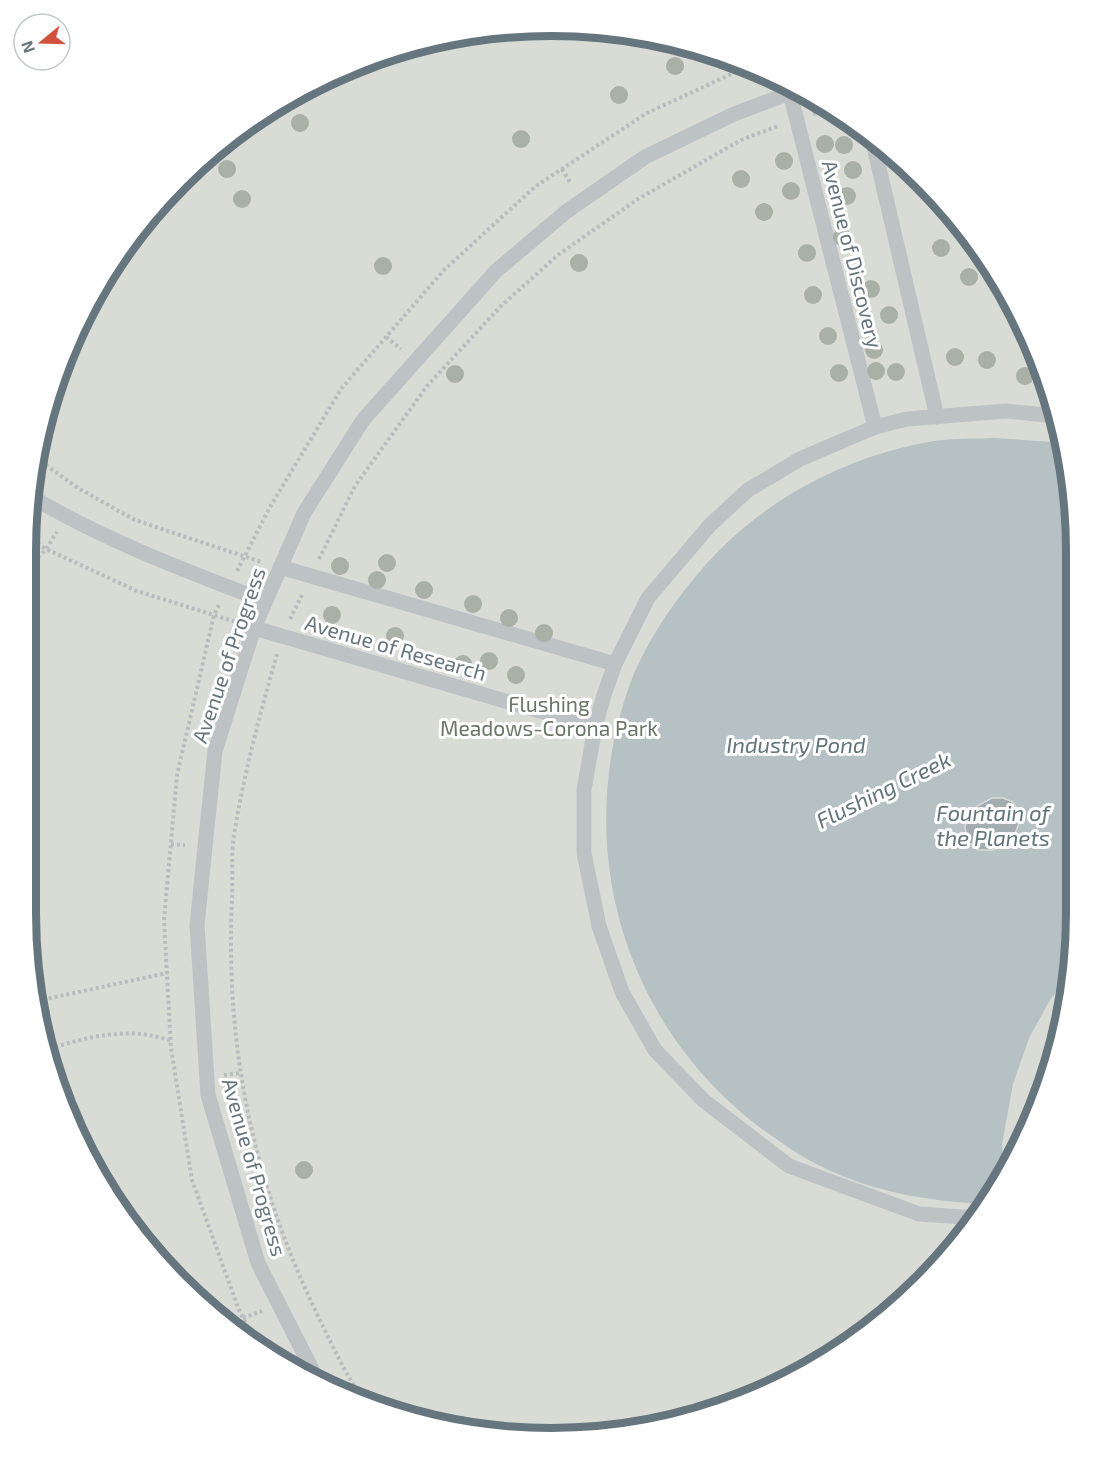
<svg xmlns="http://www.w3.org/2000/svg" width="1102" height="1464" font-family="'Exo 2',sans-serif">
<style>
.green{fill:#d9dcd5}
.water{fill:#b6c1c4}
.building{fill:#a3acb0;stroke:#dadad8;stroke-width:1.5}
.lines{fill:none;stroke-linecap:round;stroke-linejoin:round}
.path{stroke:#b8bcbe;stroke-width:4;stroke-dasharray:3 3;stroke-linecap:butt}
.pedestrian{stroke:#bdc2c5;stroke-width:15}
.tree{fill:#a9b0a6}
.labels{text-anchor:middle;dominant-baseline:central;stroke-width:6;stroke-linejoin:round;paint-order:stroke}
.street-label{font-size:21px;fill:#66767e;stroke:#fff}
.park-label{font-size:21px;fill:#697665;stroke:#fff}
.water-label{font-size:22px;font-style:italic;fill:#617478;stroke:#fff}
.rim{fill:none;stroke:#66767e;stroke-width:8}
</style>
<rect width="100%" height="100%" fill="#f8f8f6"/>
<polygon class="green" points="551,26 653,36 752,65 843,114 922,179 988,259 1048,382 1072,483 1072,982 1048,1082 988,1205 923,1284 843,1350 720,1410 585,1437 448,1428 318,1384 204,1308 96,1176 44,1049 26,913 27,517 44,415 80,319 134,231 259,114 350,66 448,36"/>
<path class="water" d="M 995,438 L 1052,442 L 1063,444 L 1072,483 L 1072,972 L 1050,1000 L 1029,1038 L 1013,1084 L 1002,1144 L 1003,1174 L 989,1204 C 936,1202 884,1194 835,1173 C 809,1162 784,1145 762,1129 C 624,1026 571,847 630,684 C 647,639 677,597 708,562 C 766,498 849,455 934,441 C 954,438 975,439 995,438 Z"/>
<polygon class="building" points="992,798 1003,798 1013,802 1018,810 1019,823 1015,834 1003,846 992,850 978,850 967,841 965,826 969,815 977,806"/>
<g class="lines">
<g class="path">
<polyline points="813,114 833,109"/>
<polyline points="562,169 571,184"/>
<polyline points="386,337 401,349"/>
<polyline points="36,458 78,488 135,520 261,562"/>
<polyline points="27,537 46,549 137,591 236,622"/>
<polyline points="319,559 355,486 427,386 500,307 558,255 638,199 741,140 778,126"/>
<polyline points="26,571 46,549 57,532"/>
<polyline points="237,571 270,507 341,389 444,270 536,186 647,113 751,65"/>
<polyline points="219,605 214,615 177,775 164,920 171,1048 192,1180 239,1310 256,1343"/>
<polyline points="290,619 303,593"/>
<path d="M 277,654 C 260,714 244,773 234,835 C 231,855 233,878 232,898 C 225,1047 253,1182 318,1316 C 332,1345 345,1373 363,1400"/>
<polyline points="171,844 185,845"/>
<polyline points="37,1001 167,973"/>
<path d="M 44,1051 C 74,1040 110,1031 142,1034 C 152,1035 161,1038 170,1040"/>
<polyline points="224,1075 241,1073"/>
<polyline points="243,1318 262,1311"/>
</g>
<g class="pedestrian">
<polyline points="790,93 875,427"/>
<polyline points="872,138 937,417"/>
<path d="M 30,496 C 104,540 184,570 265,601"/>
<polyline points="280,567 615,664"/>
<polyline points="254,628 595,727"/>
<polyline points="977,1218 919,1214 789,1166 703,1100 655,1050 622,992 599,926 584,853 584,790 595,727 604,695 615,664 648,598 710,525 748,490 800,459 875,427 907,419 1006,411 1056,416"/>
<polyline points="320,1385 258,1263 208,1095 197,925 205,847 215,751 254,628 304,513 363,420 496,271 567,211 645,157 734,114 798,90"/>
</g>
</g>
<g class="tree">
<circle cx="675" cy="66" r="9"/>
<circle cx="619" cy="95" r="9"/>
<circle cx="300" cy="123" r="9"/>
<circle cx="521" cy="139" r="9"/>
<circle cx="825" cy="144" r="9"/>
<circle cx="844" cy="145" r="9"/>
<circle cx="784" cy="161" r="9"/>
<circle cx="227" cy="169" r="9"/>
<circle cx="853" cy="170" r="9"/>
<circle cx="741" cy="179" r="9"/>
<circle cx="791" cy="191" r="9"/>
<circle cx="847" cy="196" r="9"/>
<circle cx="242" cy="199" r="9"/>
<circle cx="764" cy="212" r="9"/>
<circle cx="842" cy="237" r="9"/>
<circle cx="941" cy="248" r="9"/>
<circle cx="807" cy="253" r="9"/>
<circle cx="579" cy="263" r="9"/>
<circle cx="383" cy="266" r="9"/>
<circle cx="969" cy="277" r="9"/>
<circle cx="871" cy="289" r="9"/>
<circle cx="813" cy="295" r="9"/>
<circle cx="889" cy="315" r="9"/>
<circle cx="828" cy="336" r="9"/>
<circle cx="874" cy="350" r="9"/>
<circle cx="955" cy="357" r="9"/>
<circle cx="987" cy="360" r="9"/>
<circle cx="876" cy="371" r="9"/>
<circle cx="896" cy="372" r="9"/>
<circle cx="839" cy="373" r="9"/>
<circle cx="455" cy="374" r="9"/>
<circle cx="1025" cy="376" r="9"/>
<circle cx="387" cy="563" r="9"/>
<circle cx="340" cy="566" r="9"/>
<circle cx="377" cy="580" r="9"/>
<circle cx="424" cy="590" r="9"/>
<circle cx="473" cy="604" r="9"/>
<circle cx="332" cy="615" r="9"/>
<circle cx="509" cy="618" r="9"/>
<circle cx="544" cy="633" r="9"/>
<circle cx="395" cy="636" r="9"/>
<circle cx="489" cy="661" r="9"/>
<circle cx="463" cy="664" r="9"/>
<circle cx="516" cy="675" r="9"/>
<circle cx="304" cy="1170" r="9"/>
</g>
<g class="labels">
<g class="street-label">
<text transform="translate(853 254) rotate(76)">Avenue of Discovery</text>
<text transform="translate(396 647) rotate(16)">Avenue of Research</text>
<text transform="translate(228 655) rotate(-71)">Avenue of Progress</text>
<text transform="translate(255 1167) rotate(74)">Avenue of Progress</text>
</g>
<g class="park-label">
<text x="549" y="703">Flushing<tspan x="549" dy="24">Meadows-Corona Park</tspan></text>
</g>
<g class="water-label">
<text x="796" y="744">Industry Pond</text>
<text transform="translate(883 789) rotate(-26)">Flushing Creek</text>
<text x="993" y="812">Fountain of<tspan x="993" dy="25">the Planets</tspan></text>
</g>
</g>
<path d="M0 0H1102V1464H0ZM551 36H551A515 515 0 0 1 1066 551V913A515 515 0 0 1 551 1428H551A515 515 0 0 1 36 913V551A515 515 0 0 1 551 36Z" fill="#fff" fill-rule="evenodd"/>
<path class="rim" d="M551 36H551A515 515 0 0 1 1066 551V913A515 515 0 0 1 551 1428H551A515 515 0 0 1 36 913V551A515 515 0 0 1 551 36Z"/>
<g transform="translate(42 42) rotate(251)"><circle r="28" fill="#ffffff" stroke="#c2c8cb" stroke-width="1.5"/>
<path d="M0-4.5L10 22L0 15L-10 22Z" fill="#d1523d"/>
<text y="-9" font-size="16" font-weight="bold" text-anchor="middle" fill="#66767e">N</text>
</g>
</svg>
